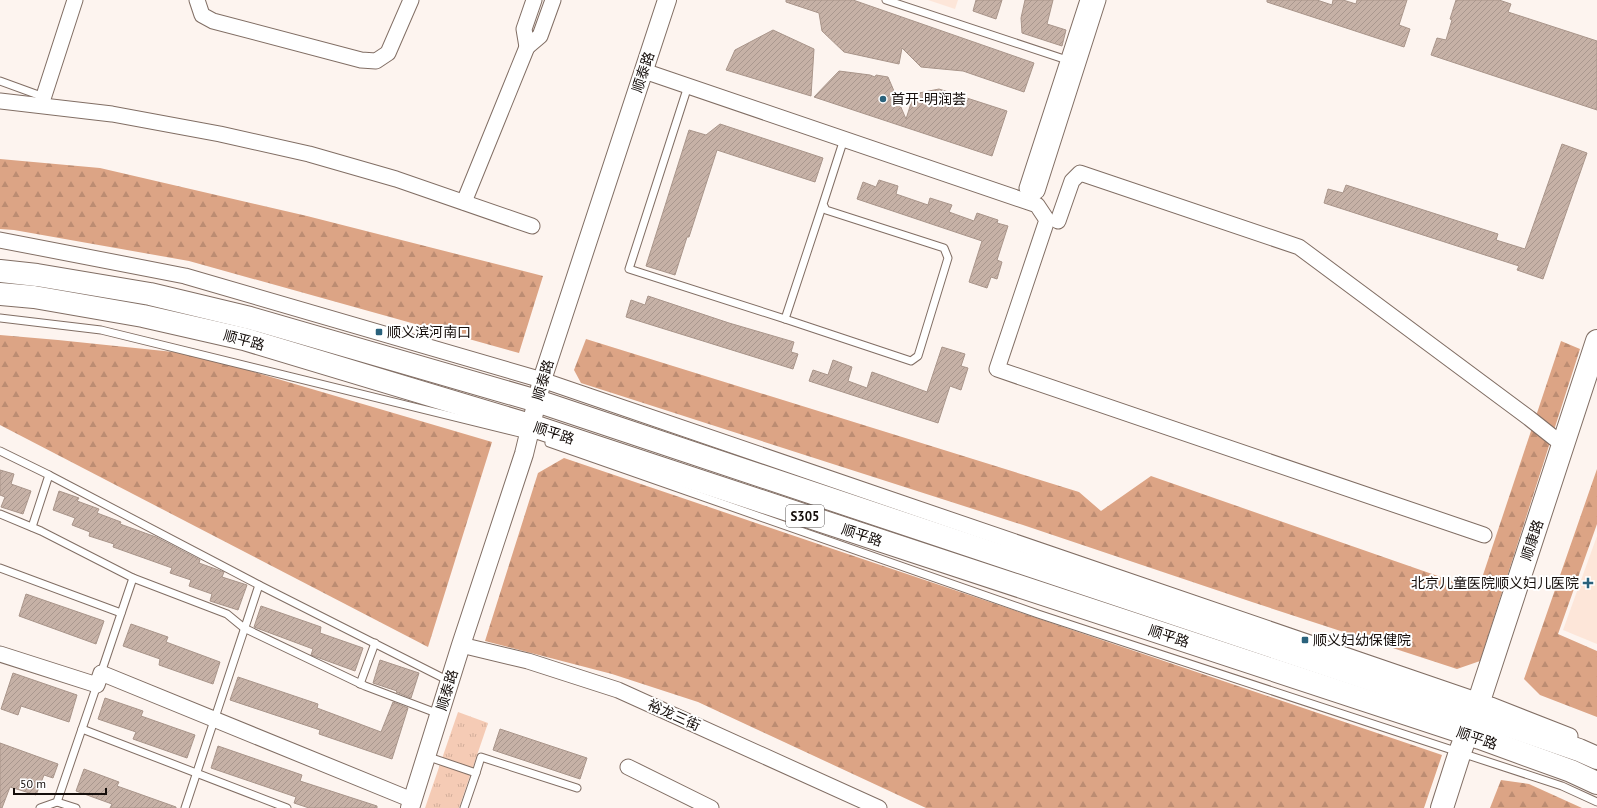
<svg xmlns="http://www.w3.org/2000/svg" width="1597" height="808" font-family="'PT Sans','Noto Sans SC',sans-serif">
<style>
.built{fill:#fde6d9}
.grass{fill:url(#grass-tufts)}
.forest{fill:url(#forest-firs)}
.building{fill:url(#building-hatch);stroke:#a9958a}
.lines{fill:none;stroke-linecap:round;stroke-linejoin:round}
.service-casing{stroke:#816e64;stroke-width:9}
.minor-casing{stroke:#816e64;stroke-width:17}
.tertiary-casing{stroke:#816e64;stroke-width:20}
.primary-casing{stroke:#816e64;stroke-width:24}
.service{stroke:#fff;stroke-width:7}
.minor{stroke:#fff;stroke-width:15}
.tertiary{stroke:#fff;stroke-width:18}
.primary{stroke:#fff;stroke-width:22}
.poi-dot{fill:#2a627c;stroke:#fff;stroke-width:1.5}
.labels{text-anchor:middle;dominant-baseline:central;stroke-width:4;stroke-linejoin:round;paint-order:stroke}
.shield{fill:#fff;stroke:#5b5654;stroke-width:1}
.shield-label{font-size:13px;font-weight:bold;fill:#150e0b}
.street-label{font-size:14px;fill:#150e0b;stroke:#fff}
.poi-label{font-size:14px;fill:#150e0b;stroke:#fff;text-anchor:start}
</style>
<defs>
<pattern id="grass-tufts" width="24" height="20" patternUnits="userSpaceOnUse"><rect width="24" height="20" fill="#f5cbb5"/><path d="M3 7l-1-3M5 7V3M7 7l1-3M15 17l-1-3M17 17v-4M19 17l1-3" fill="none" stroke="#d1ad9a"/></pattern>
<pattern id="forest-firs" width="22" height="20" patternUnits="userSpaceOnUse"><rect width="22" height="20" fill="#dca485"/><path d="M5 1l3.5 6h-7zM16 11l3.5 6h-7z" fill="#bc8c72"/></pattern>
<pattern id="building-hatch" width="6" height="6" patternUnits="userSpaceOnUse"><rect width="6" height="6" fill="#c6b1a6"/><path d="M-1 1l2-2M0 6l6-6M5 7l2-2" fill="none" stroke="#a9978e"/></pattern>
</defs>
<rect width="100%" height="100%" fill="#fdf4ef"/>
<g class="built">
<polygon points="928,0 958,0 955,9"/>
<polygon points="1597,536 1597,644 1563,630"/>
</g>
<polygon class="grass" points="458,712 488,723 459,808 425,808"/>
<g class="forest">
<polygon points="0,159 100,168 307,216 543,276 519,353 189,261 14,230 0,229"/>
<polygon points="0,335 58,340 193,354 492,442 428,647 0,425"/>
<polygon points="586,339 1079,492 1101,511 1151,476 1478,590 1561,341 1580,349 1480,661 1457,669 1252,602 1023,525 581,383 574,370"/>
<polygon points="564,458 1442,755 1424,808 926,808 698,702 612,674 485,641 538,473"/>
<polygon points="1597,469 1597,524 1558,634 1597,651 1597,717 1540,695 1524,679"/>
<polygon points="1501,780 1529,784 1582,808 1490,808"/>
</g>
<g class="building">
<polygon points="786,0 853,0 1034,63 1024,92 963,71 921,67 902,48 899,64 844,52 822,31 819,13 786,2"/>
<polygon points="976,0 1002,0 996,19 973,11"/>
<polygon points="1025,0 1053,0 1047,24 1066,30 1062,46 1022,33 1021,18"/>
<polygon points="1267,0 1317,0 1332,5 1333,0 1343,0 1356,4 1357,0 1407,0 1399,25 1410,29 1404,47 1267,2"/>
<polygon points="1456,0 1499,0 1511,4 1508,12 1597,41 1597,110 1431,55 1437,38 1446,40 1452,20 1450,19"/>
<polygon points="773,30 814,49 811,96 726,70 735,50"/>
<polygon points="839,71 870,75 875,77 876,75 888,77 906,119 914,94 939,89 1007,111 992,156 814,97"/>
<polygon points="720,124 823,158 815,182 717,150 689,237 687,237 675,275 646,266 689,130 706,135"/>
<polygon points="1562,144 1587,153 1543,279 1517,270 1519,266 1324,203 1328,189 1343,193 1346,185 1498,234 1496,240 1525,249"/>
<polygon points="879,180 898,186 896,194 928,205 930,198 952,205 949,212 974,221 977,213 998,220 997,223 1008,226 997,260 1002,262 997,279 991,277 987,288 969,282 982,241 857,199 863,182 876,187"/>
<polygon points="648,296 729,323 794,342 791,352 798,354 793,369 626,317 631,300 645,305"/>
<polygon points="942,347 965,354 961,366 968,368 961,390 950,386 938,423 809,381 813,370 828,375 833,360 852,367 848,381 867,388 872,372 927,392"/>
<polygon points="0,470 14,474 11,484 31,491 23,514 1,507 5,497 0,495"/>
<polygon points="59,491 79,498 77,501 99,509 97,513 121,522 120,524 156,537 200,560 199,563 224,572 222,577 247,585 238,610 210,601 212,594 189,586 191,580 170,573 172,568 113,547 114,544 89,536 90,532 72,525 75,518 53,510"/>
<polygon points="26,594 104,621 96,644 19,616"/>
<polygon points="261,606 321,627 320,633 363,648 355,671 311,655 313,649 254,627"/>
<polygon points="131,624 168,637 166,642 220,662 213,684 159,665 160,659 123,646"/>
<polygon points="380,660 419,673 411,698 396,692 397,691 373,683"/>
<polygon points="13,673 77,695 69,722 21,706 18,715 1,709"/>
<polygon points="238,677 318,704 317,708 381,732 393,702 408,708 392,759 319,734 320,730 230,700"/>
<polygon points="105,698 143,711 141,716 195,735 187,758 133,739 136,732 98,719"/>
<polygon points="500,729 587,758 580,779 493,750"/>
<polygon points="0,743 58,764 53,778 44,775 36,795 10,787 2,808 0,808"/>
<polygon points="218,746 302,775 300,781 377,806 377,808 309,808 294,803 296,797 211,768"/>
<polygon points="84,769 119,782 117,786 176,807 176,808 110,808 112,804 76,791"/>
</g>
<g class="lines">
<defs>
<g id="service">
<polyline points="886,0 1070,61"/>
<polyline points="0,81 44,97"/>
<polyline points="688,86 629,269 785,319"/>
<polyline points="823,204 785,319 911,361 918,356 948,258 944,248 826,210 823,204 844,139"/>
<polyline points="0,318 101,330 528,435"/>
<polyline points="549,443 1038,614 1562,786 1597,802"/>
<polyline points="0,451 49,475 259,585 449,681"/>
<polyline points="0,514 41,531 133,578 227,614 244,628 365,686 439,714"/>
<polyline points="32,527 49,475"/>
<polyline points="0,568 121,613"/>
<polyline points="101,673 133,578"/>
<polyline points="360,684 375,643"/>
<polyline points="82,729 287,808"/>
<polyline points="426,756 476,773 464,808"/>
<polyline points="476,773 481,757 577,788"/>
<polyline points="57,802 76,808"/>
<polyline points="40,808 57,802 97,685"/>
<polyline points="185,808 259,585"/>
</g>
<g id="minor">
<polyline points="197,0 202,15 213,21 361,60 376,61 388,53 411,0"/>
<polyline points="534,0 524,29 527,47 540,36 553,0"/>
<polyline points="1088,0 1027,188 1037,191 1098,0"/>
<polyline points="644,71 1037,205 1047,220 997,369 1484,535"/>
<polyline points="0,101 112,114 220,134 309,154 396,179 532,226"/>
<polyline points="41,105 75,0"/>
<polyline points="464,202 527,47"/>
<polyline points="1058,221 1072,181 1080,173 1299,247 1529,418 1563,445"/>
<polyline points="0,240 185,276 542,380 1491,705 1570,736"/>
<polyline points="461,645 528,661 618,690 879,808"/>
<polyline points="0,654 97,685 101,673 412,800"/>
<polyline points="628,767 711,808"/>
</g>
<polyline id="tertiary" points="410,808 461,645 524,454 542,380 667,0"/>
<g id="primary">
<polyline points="0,271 37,275 150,294 250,318 537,401 1486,718 1579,750 1597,758"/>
<polyline points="0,294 34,297 143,316 244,339 530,425 1480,738 1571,771 1597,783"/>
<polyline points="1442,808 1460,752 1479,701 1597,341"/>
</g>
</defs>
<use href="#service" class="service-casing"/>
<use href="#minor" class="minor-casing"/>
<use href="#tertiary" class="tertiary-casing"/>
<use href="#primary" class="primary-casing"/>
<use href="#service" class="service"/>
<use href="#minor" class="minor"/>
<use href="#tertiary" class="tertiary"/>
<use href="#primary" class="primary"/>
</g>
<g class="poi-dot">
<circle cx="883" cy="99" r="4"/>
<rect x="375" y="328" width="8" height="8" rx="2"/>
<path d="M1586 577h4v4h4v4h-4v4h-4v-4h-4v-4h4z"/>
<rect x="1301" y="636" width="8" height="8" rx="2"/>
</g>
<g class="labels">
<rect class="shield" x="786" y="505" width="38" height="22" rx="3"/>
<g class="shield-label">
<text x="805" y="516">S305</text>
</g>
<g class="street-label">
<text transform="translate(643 72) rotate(-72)">顺泰路</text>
<text transform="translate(244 340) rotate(15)">顺平路</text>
<text transform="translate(543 380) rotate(-74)">顺泰路</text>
<text transform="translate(554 433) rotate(18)">顺平路</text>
<text transform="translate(862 535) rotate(18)">顺平路</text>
<text transform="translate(1532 540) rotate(-72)">顺康路</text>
<text transform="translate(1169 636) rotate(18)">顺平路</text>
<text transform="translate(447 690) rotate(-73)">顺泰路</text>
<text transform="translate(674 715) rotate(24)">裕龙三街</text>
<text transform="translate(1477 738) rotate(19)">顺平路</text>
</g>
<g class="poi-label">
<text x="891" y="99">首开-明润荟</text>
<text x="387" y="332">顺义滨河南口</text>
<text x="1579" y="583" text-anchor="end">北京儿童医院顺义妇儿医院</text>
<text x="1313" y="640">顺义妇幼保健院</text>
</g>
</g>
<path d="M14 788v6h92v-6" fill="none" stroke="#150e0b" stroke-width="2"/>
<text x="20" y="788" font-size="12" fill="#150e0b" stroke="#ffffff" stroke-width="3" paint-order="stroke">50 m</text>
</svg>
